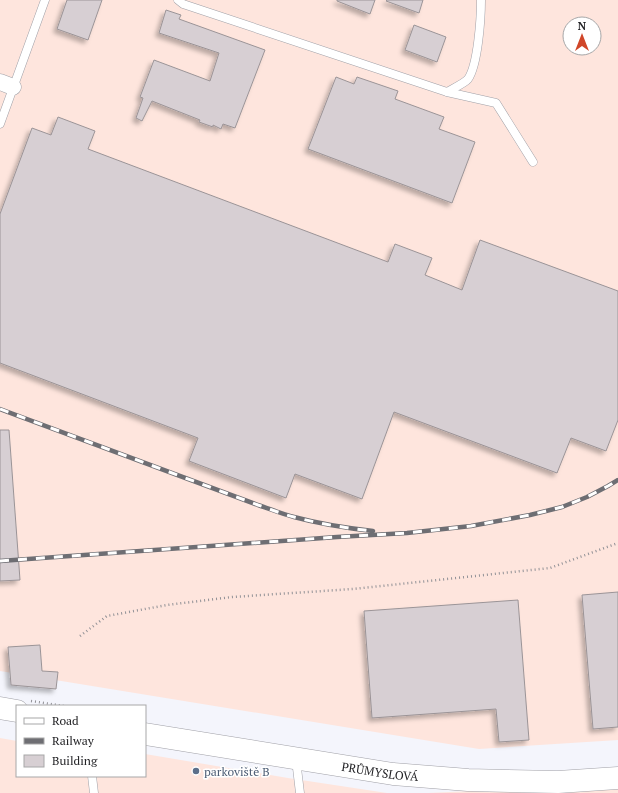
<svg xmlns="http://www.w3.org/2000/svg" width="618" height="793" font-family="'PT Serif',serif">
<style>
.industrial{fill:#fee5dd;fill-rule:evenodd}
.building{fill:#d7cfd3;stroke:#9b9497;filter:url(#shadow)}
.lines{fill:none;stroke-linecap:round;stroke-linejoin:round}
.lane-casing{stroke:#a0a0a7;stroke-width:9}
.street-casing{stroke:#a0a0a7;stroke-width:17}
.secondary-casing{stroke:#a0a0a7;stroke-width:23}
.path{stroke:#919196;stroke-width:2.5;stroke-dasharray:1 3;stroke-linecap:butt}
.lane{stroke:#fff;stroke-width:8}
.street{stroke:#fff;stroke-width:16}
.secondary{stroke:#fff;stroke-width:22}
.rail-casing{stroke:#6e6e73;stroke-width:4.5}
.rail{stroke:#fff;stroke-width:3;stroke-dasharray:9;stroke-linecap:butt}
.service-dot{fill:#5c6f8a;stroke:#fff;stroke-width:1.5}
.labels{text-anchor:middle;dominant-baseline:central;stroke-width:3;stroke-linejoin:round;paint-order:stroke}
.service-label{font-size:12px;fill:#4e5e75;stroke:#fff;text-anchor:start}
.street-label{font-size:12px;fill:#232326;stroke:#fff}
</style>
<defs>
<filter id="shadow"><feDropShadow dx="-3.5" dy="3.5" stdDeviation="2" flood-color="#0004"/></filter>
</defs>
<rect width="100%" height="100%" fill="#f4f5fc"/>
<g class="industrial">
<path d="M 0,0 L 618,0 L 618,740 L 479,749 L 0,671 ZM 570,24 L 594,24 L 594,48 L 570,48 Z"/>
<polygon points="0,738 17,741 17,776 145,776 145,754 288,778 387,793 0,793"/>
<polygon points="618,787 618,793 428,793 537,788"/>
</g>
<g class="building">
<polygon points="67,0 102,0 88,40 57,29"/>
<polygon points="337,0 375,0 370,14 337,1"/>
<polygon points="387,0 423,0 419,13 386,1"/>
<polygon points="166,10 181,15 179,19 265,50 235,128 223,124 221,129 213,125 213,127 199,122 200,120 152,101 142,121 136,118 143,98 140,97 154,60 210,81 219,53 159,33"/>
<polygon points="414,25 446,37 437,62 405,50"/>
<polygon points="336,77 354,84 357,77 398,91 395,99 444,117 439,129 475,142 452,203 308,149"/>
<polygon points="58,117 95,131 88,149 388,262 395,244 432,258 425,275 462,290 480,240 618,291 618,420 606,451 571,438 557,473 394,412 362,499 295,474 286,498 189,461 198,438 0,363 0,214 32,128 51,135"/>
<polygon points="0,430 9,430 20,580 0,581"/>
<polygon points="618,592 618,727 593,729 582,595"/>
<polygon points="518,600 529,740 499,742 496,709 372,718 364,611"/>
<polygon points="40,645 42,671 58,672 56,689 11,685 8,647"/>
</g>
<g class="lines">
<defs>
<g id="lane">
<polyline points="178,0 183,4 447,92 496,103 533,162"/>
<path d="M 447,92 C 452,89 465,83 468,79 C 478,65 481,18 481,0"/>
<polyline points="0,124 45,0"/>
<polyline points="298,760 297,768 300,793"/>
<polyline points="92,776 94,793"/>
</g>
<polyline id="street" points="0,82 13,87"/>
<g id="secondary">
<polyline points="0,708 17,711"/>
<path id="s1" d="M 145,734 L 393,774 L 468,780 L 558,782 L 618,778"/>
</g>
</defs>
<use href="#lane" class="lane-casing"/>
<use href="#street" class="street-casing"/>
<use href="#secondary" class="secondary-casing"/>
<g class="path">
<polyline points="80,636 107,616 167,605 232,597 353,589 550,568 618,543"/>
<polyline points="31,701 64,706"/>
</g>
<use href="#lane" class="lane"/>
<use href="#street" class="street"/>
<use href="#secondary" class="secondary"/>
<defs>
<g id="rail">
<path d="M 0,409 L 258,505 C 270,509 282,514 294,517 C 320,524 346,528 373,531"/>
<polyline points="0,561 337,537 407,533 471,526 530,515 562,507 587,497 608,486 618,480"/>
</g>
</defs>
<use href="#rail" class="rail-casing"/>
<use href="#rail" class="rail"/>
</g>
<circle class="service-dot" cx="196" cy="771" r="4"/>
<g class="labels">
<g class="service-label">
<text x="204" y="771">parkoviště B</text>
</g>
<g class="street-label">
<text stroke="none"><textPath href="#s1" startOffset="238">PRŮMYSLOVÁ</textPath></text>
</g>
</g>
<rect x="16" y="705" width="130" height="72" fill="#ffffff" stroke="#a7a7a8"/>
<rect x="24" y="718" width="20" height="6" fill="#ffffff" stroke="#a7a7a8"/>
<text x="52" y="725" font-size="12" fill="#232326">Road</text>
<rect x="24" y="738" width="20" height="6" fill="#6e6e73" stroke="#a7a7a8"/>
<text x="52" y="745" font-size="12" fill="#232326">Railway</text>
<rect x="24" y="755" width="20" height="12" fill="#d7cfd3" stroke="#a7a7a8"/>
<text x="52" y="765" font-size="12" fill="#232326">Building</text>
<g transform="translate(582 36)"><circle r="19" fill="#ffffff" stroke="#a7a7a8"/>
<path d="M0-3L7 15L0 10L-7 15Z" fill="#d04629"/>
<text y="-6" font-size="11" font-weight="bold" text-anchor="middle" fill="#232326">N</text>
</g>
</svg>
